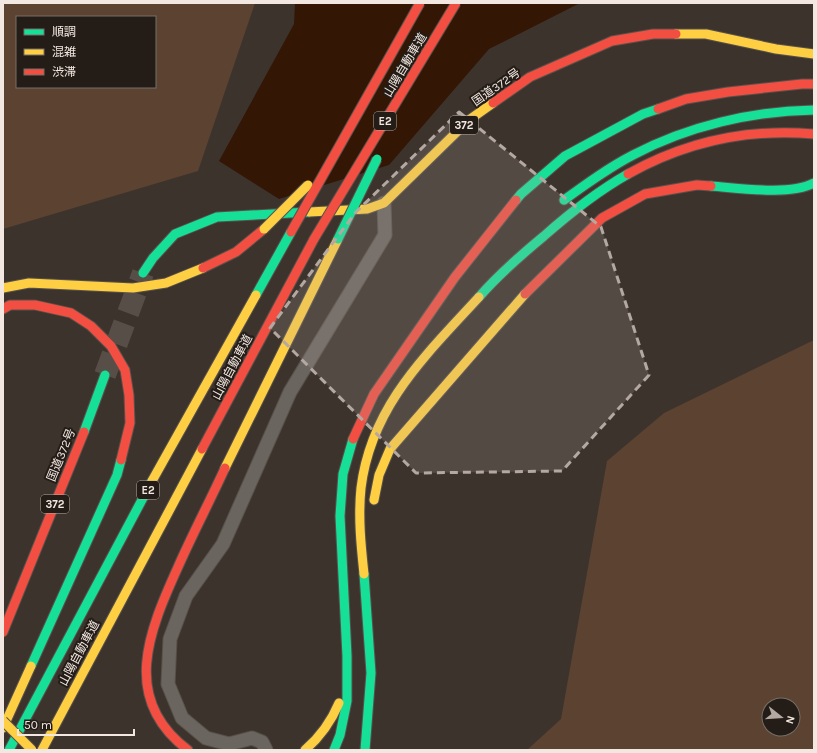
<svg xmlns="http://www.w3.org/2000/svg" width="817" height="753" font-family="Karla,'Noto Sans JP',sans-serif">
<style>
.green{fill:#5c4230;fill-rule:evenodd}
.water{fill:#331604}
.lines{fill:none;stroke-linecap:round;stroke-linejoin:round}
.highway-tunnel{stroke:#584e48;stroke-width:22;stroke-dasharray:22 11;stroke-linecap:butt}
.street-casing{stroke:#58514b;stroke-width:15}
.fast-casing{stroke:#58514b;stroke-width:11}
.slow-casing{stroke:#58514b;stroke-width:11}
.jam-casing{stroke:#58514b;stroke-width:11}
.street{stroke:#6b6560;stroke-width:13}
.fast{stroke:#16e098;stroke-width:9}
.slow{stroke:#ffcf43;stroke-width:9}
.jam{stroke:#f24e42;stroke-width:9}
.fast-bridge-casing{stroke:#58514b;stroke-width:11;stroke-linecap:butt}
.slow-bridge-casing{stroke:#58514b;stroke-width:11;stroke-linecap:butt}
.jam-bridge-casing{stroke:#58514b;stroke-width:11;stroke-linecap:butt}
.fast-bridge{stroke:#16e098;stroke-width:9}
.slow-bridge{stroke:#ffcf43;stroke-width:9}
.jam-bridge{stroke:#f24e42;stroke-width:9}
.marked{fill:#b3a9a2;fill-opacity:0.2;stroke:#b3a9a2;stroke-width:3;stroke-dasharray:8 5;stroke-linejoin:round}
.labels{text-anchor:middle;dominant-baseline:central;stroke-width:4;stroke-linejoin:round;paint-order:stroke}
.shield{fill:#231c17;stroke:#b5aba4;stroke-width:1}
.shield-label{font-size:11px;font-weight:bold;fill:#f3e8e1}
.street-label{font-size:12px;fill:#f3e8e1;stroke:#231c17}
</style>
<rect width="100%" height="100%" fill="#3d332d"/>
<g class="green">
<path d="M 3,3 L 255,3 L 198,171 L 3,229 ZM 17,17 L 155,17 L 155,87 L 17,87 Z"/>
<path d="M 814,340 L 814,750 L 527,750 L 561,719 L 607,461 L 664,413 ZM 769,705 L 793,705 L 793,729 L 769,729 Z"/>
</g>
<polygon class="water" points="295,3 580,3 489,49 389,165 279,199 219,161 294,24"/>
<g class="lines">
<polyline class="highway-tunnel" points="105,375 143,273"/>
<defs>
<polyline id="street" points="266,750 262,742 252,738 229,744 206,738 182,718 168,684 170,639 186,596 223,544 290,392 385,235 384,203"/>
<g id="fast">
<path d="M 711,186 C 739,188 789,196 814,183"/>
<polyline points="516,200 521,194 565,156 643,114 658,109"/>
<path d="M 564,200 C 586,184 608,168 633,155 C 688,126 752,111 814,110"/>
<polyline points="143,273 153,258 175,234 217,217 309,212"/>
<polyline points="256,295 291,232"/>
<path d="M 479,297 C 499,274 521,255 544,236 C 570,213 598,191 628,174"/>
<polyline points="84,432 105,375"/>
<polyline points="364,574 371,673 365,750"/>
<polyline points="31,666 117,475 121,460"/>
<polyline points="9,750 152,481"/>
<polyline points="334,750 340,735 347,701 347,656 340,516 343,474 353,439"/>
</g>
<g id="slow">
<polyline points="676,34 706,34 776,49 814,54"/>
<polyline points="309,212 367,209 384,203 469,120 493,103"/>
<polyline points="3,288 29,283 133,288 166,283 203,268"/>
<polyline points="225,468 338,239"/>
<polyline points="152,481 256,295"/>
<polyline points="374,500 379,475 390,449 525,294"/>
<path d="M 364,574 C 361,546 358,517 361,488 C 371,406 426,355 479,297"/>
<polyline points="3,728 31,666"/>
<polyline points="42,750 202,449"/>
<path d="M 305,750 C 320,737 331,722 339,703"/>
</g>
<g id="jam">
<polyline points="493,103 530,77 612,41 653,34 676,34"/>
<polyline points="658,109 686,99 728,92 802,84 814,84"/>
<path d="M 628,174 C 687,141 747,128 814,134"/>
<polyline points="203,268 236,252 264,229"/>
<polyline points="525,294 602,218 645,194 697,185 711,186"/>
<polyline points="3,309 10,305 35,305 71,313 91,326 111,346 125,370 129,395 130,423 121,460"/>
<polyline points="353,439 374,394 455,277 516,200"/>
<polyline points="202,449 314,239"/>
<polyline points="3,632 84,432"/>
<path d="M 188,750 C 120,699 149,631 178,567 C 193,533 210,501 225,468"/>
</g>
</defs>
<use href="#street" class="street-casing"/>
<use href="#fast" class="fast-casing"/>
<use href="#slow" class="slow-casing"/>
<use href="#jam" class="jam-casing"/>
<use href="#street" class="street"/>
<use href="#fast" class="fast"/>
<use href="#slow" class="slow"/>
<use href="#jam" class="jam"/>
<defs>
<polyline id="fast-bridge" points="338,239 377,159"/>
<g id="slow-bridge">
<polyline points="264,229 308,185"/>
<polyline points="3,721 32,750"/>
</g>
<g id="jam-bridge">
<polyline points="291,232 420,3"/>
<polyline points="314,239 456,3"/>
</g>
</defs>
<use href="#fast-bridge" class="fast-bridge-casing"/>
<use href="#slow-bridge" class="slow-bridge-casing"/>
<use href="#jam-bridge" class="jam-bridge-casing"/>
<use href="#fast-bridge" class="fast-bridge"/>
<use href="#slow-bridge" class="slow-bridge"/>
<use href="#jam-bridge" class="jam-bridge"/>
</g>
<path class="marked" d="M 459,112 L 601,227 L 649,375 L 562,471 L 416,473 L 270,328 L 355,213 Z"/>
<g class="labels">
<g class="shield">
<rect x="374" y="112" width="22" height="18" rx="3"/>
<rect x="450" y="116" width="28" height="18" rx="3"/>
<rect x="137" y="481" width="22" height="18" rx="3"/>
<rect x="41" y="495" width="28" height="18" rx="3"/>
</g>
<g class="shield-label">
<text x="385" y="121">E2</text>
<text x="464" y="125">372</text>
<text x="148" y="490">E2</text>
<text x="55" y="504">372</text>
</g>
<g class="street-label">
<text transform="translate(405 65) rotate(-59)">山陽自動車道</text>
<text transform="translate(496 87) rotate(-35)">国道372号</text>
<text transform="translate(232 367) rotate(-62)">山陽自動車道</text>
<text transform="translate(61 455) rotate(-68)">国道372号</text>
<text transform="translate(79 653) rotate(-62)">山陽自動車道</text>
</g>
</g>
<rect width="817" height="753" fill="none" stroke="#f3e8e1" stroke-width="8"/>
<rect x="16" y="16" width="140" height="72" fill="#231c17" stroke="#766e68"/>
<rect x="24" y="29" width="20" height="6" fill="#16e098" stroke="#766e68"/>
<text x="52" y="36" font-size="12" fill="#f3e8e1">順調</text>
<rect x="24" y="49" width="20" height="6" fill="#ffcf43" stroke="#766e68"/>
<text x="52" y="56" font-size="12" fill="#f3e8e1">混雑</text>
<rect x="24" y="69" width="20" height="6" fill="#f24e42" stroke="#766e68"/>
<text x="52" y="76" font-size="12" fill="#f3e8e1">渋滞</text>
<g transform="translate(781 717) rotate(107)"><circle r="19" fill="#231c17" stroke="#766e68"/>
<path d="M0-3L7 15L0 10L-7 15Z" fill="#b3a9a2"/>
<text y="-6" font-size="11" font-weight="bold" text-anchor="middle" fill="#f3e8e1">N</text>
</g>
<path d="M18 729v6h116v-6" fill="none" stroke="#f3e8e1" stroke-width="2"/>
<text x="24" y="729" font-size="12" fill="#f3e8e1" stroke="#231c17" stroke-width="3" paint-order="stroke">50 m</text>
</svg>
